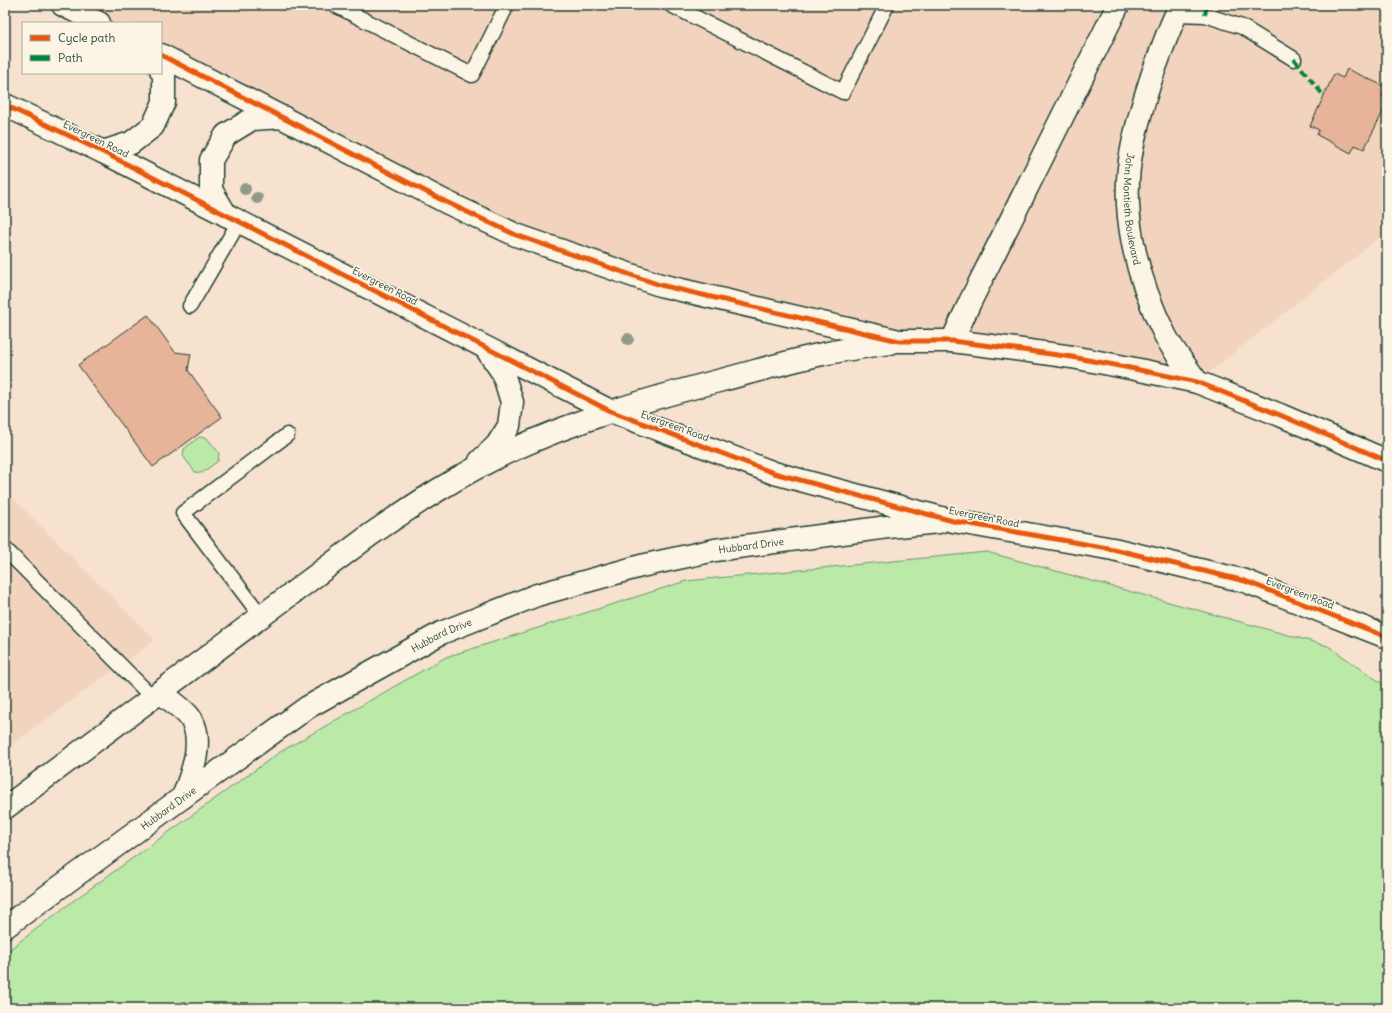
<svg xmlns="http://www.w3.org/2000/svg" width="1392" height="1013" font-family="Delius,sans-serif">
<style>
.built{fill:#f2d4be}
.green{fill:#bae9a8;stroke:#6c936e}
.building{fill:#e7b499;stroke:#1f3d34}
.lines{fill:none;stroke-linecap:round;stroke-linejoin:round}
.service-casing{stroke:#1f3d34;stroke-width:17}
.minor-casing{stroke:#1f3d34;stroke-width:25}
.tertiary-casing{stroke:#1f3d34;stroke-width:25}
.service{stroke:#fcf5e5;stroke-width:14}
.minor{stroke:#fcf5e5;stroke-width:22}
.tertiary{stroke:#fcf5e5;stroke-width:22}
.quiet{stroke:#00873e;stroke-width:4;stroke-dasharray:8 4;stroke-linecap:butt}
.cycleway-casing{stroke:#fcf5e5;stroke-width:8}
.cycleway{stroke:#e8590c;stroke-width:5}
.tree{fill:#919a86}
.labels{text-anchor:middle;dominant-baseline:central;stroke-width:3.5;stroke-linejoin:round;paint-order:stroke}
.street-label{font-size:10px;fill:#1f3d34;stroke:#fcf5e5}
</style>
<rect width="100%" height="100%" fill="#f6e2ce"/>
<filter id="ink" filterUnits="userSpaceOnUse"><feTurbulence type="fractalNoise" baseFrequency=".025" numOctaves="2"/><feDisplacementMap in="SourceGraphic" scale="8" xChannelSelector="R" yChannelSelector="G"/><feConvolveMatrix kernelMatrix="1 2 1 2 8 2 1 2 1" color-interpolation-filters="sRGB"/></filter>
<g filter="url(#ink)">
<g class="built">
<polygon points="76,5 1387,5 1387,232 1197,382 903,336 664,280 520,230 161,48 161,23 111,23"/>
<polygon points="5,490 155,640 5,749"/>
</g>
<g class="green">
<polygon points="199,437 207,438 219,453 218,461 202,473 195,472 183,456 184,449"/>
<polygon points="987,552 1328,646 1387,687 1387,1008 5,1008 5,953 73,901 280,752 446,657 686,581"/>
</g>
<g class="building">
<polygon points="1347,69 1386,87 1382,96 1387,99 1387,104 1364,149 1355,145 1351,153 1317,135 1319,130 1310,126 1334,74 1343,78"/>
<polygon points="148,315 175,352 191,354 188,370 222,417 153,467 78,365"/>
</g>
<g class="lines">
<defs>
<g id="service">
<polyline points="335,5 472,75 507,5"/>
<polyline points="671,5 843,92 887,5"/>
<polyline points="1177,14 1205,15 1242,27 1294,59"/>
<polyline points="190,306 239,222"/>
<polyline points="5,549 153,698"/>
<polyline points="261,616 183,513 287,435"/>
</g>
<g id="minor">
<path id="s1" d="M 1181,5 C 1169,26 1162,50 1153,73 C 1145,97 1137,123 1132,149 C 1119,211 1137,279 1165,335 C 1173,351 1187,367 1197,382"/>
<polyline points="952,341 970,302 1118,5"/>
</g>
<g id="tertiary">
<polyline points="63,5 99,23"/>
<polyline points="161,55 446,202 516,235 660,285 899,341 952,341 1015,349 1072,357 1130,368 1197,382 1280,415 1387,461"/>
<polyline points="5,105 103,152 610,411 774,473 953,521 1113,549 1245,581 1387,637"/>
<polyline points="103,152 131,143 153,126 164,102 164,75 161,70"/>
<polyline points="226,215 211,190 211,160 226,135 252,119 283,117"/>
<polyline points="480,461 497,445 509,426 512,402 503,373 487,350"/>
<path d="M 160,692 C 169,699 179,706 187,714 C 207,735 192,774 183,797"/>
<path d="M 5,808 L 370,535 C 415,504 460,474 510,451 C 579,419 648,399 722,380 C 757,371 792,360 828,353 C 848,349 869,346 890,343"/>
<path id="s2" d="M 5,927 L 183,797 L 308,707 L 441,633 L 537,595 L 641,566 L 715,550 L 888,527 L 939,522"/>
</g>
</defs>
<use href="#service" class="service-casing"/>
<use href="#minor" class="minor-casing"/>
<use href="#tertiary" class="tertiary-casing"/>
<use href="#service" class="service"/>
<use href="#minor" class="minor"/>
<use href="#tertiary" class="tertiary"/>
<g class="quiet">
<polyline points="1205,15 1207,5"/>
<polyline points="1294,59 1324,96"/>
</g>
<defs>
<g id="cycleway">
<polyline points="161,55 446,202 516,235 660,285 899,341 952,341 1015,349 1072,357 1130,368 1197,382 1280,415 1387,461"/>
<polyline points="5,105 103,152 610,411 774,473 953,521 1113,549 1245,581 1387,637"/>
</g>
</defs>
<use href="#cycleway" class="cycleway-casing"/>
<use href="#cycleway" class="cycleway"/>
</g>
<g class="tree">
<circle cx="245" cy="189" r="6"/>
<circle cx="257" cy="198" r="6"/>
<circle cx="628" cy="339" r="6"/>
</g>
</g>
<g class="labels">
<g class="street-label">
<text transform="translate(96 139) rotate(26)">Evergreen Road</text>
<text stroke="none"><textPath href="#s1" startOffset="213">John Montieth Boulevard</textPath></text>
<text transform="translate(385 286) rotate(27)">Evergreen Road</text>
<text transform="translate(675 426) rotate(20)">Evergreen Road</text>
<text transform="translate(984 517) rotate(11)">Evergreen Road</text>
<text stroke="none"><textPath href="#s2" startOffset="850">Hubbard Drive</textPath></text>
<text transform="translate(1300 593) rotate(21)">Evergreen Road</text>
<text stroke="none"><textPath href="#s2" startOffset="526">Hubbard Drive</textPath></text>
<text stroke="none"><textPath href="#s2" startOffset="202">Hubbard Drive</textPath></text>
</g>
</g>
<rect width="1392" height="1013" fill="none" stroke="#fcf5e5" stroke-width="20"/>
<rect x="10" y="10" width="1372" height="993" fill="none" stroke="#1f3d34" stroke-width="1.5" filter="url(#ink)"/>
<rect x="22" y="22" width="140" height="52" fill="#fcf5e5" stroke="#a4ab9e"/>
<rect x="30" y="35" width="20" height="6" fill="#e8590c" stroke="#a4ab9e"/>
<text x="58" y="42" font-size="12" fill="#1f3d34">Cycle path</text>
<rect x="30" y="55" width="20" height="6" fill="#00873e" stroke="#a4ab9e"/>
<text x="58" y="62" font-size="12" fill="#1f3d34">Path</text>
</svg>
